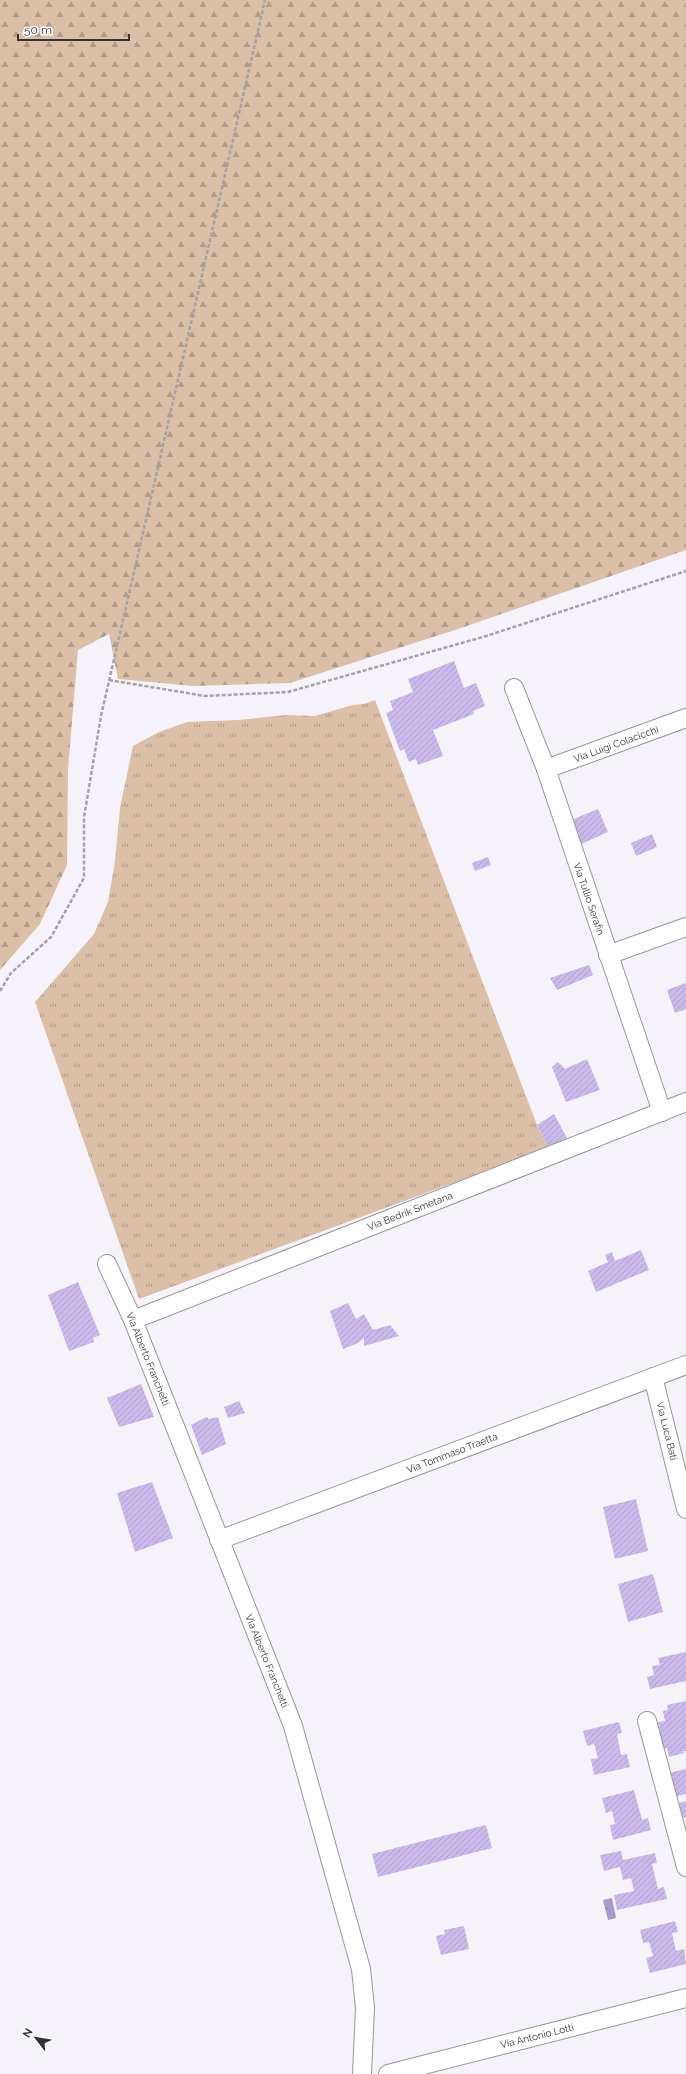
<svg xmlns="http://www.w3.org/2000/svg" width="686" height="2074" font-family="Raleway,sans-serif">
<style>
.grass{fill:url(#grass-tufts)}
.forest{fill:url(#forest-firs)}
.water{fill:url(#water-ripples)}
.building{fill:url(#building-hatch)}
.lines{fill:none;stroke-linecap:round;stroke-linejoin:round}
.minor-casing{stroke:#98969c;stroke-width:20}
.path{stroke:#a4a2a7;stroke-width:2.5;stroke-dasharray:4 2;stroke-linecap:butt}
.minor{stroke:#fff;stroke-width:18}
.labels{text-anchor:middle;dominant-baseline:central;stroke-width:3;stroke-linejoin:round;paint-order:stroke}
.street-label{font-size:10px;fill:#333235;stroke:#fff}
</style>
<defs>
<pattern id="grass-tufts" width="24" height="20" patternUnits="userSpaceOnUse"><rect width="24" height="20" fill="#dbbfa7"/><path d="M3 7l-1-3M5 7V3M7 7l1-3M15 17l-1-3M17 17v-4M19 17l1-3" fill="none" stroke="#b29c89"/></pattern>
<pattern id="forest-firs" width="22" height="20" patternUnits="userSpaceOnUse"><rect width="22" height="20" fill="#dbbfa7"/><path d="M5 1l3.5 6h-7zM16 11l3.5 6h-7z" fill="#b29c89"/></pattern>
<pattern id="water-ripples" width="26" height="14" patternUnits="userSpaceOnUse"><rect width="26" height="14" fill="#aa9ac9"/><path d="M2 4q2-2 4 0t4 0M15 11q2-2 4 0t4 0" fill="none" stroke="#8b7ea4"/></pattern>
<pattern id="building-hatch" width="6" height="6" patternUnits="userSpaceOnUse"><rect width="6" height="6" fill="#cabaeb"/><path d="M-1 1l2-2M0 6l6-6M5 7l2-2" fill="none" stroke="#aea0ca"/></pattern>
</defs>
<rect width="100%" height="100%" fill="#f5f3f9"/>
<polygon class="grass" points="375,700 537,1125 548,1148 139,1299 35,1002 94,934 108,902 115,861 120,808 133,746 159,732 187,722 238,720 286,715 315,716 353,705 364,704"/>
<polygon class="forest" points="0,0 686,0 686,550 458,629 290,683 193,686 118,679 109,634 78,650 68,769 67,865 40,924 0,970"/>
<polygon class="water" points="612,1898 616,1918 608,1920 603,1900"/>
<g class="building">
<polygon points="454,661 464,688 476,683 485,706 473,711 474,714 433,730 443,756 418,765 416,759 409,762 404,749 400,751 386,713 393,710 390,701 413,692 408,679"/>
<polygon points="598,809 608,832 579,845 569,821"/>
<polygon points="652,834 657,847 636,856 631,843"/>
<polygon points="488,857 491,865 475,871 472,863"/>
<polygon points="589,965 593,975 557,990 550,978"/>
<polygon points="686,983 686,1009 675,1013 667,990"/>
<polygon points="587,1059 600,1090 566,1102 552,1067 558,1062 565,1069"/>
<polygon points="554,1114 567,1138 548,1148 537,1125"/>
<polygon points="641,1250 649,1270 596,1292 588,1271 608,1262 605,1255 612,1252 615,1261"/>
<polygon points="78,1282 100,1335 93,1338 94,1342 69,1351 48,1295"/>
<polygon points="348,1303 356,1319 364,1314 373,1330 390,1325 399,1336 364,1346 364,1338 358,1343 343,1349 330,1311"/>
<polygon points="141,1384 154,1417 119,1427 107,1398"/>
<polygon points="239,1401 245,1413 228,1418 224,1407"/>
<polygon points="206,1417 209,1419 218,1417 226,1444 202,1455 191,1425"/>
<polygon points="152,1482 173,1538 135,1552 117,1493"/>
<polygon points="636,1499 648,1551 615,1559 603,1507"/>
<polygon points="653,1574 663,1612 628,1622 618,1584"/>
<polygon points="686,1652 686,1681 650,1689 647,1677 654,1675 652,1666 660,1665 658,1658"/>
<polygon points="686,1701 686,1751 683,1751 684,1753 669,1757 667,1748 663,1749 658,1722 665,1721 663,1711 668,1710 667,1705"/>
<polygon points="619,1722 622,1733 617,1734 621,1755 627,1754 630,1767 594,1775 591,1759 598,1758 594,1744 587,1746 583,1731"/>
<polygon points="686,1769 686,1794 673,1797 668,1773"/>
<polygon points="634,1790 642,1820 648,1818 651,1830 613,1840 610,1825 615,1824 612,1811 606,1813 602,1798"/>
<polygon points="686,1801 686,1817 682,1818 679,1803"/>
<polygon points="486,1825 492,1848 378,1877 372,1854"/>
<polygon points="621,1851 623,1860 655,1853 657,1863 652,1864 658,1889 664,1887 667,1899 617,1910 614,1895 634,1891 631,1878 623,1880 620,1867 604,1871 600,1855"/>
<polygon points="675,1921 678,1932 672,1933 676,1951 684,1949 686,1964 650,1973 646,1958 653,1956 649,1942 643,1943 640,1930"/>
<polygon points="464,1926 469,1949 441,1955 436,1936 445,1934 444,1930"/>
</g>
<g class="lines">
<defs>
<g id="minor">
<polyline points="514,688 546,769 662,1112"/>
<polyline points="546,769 686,718"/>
<polyline points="608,955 686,927"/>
<polyline points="107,1264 133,1320 293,1726 361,1969 365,2008 362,2074"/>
<polyline points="133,1320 686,1102"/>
<polyline points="653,1377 686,1509"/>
<polyline points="219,1540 686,1365"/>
<polyline points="647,1721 686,1867"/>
<polyline points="388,2074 686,1998"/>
</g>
</defs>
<use href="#minor" class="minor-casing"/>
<g class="path">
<polyline points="109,680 205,696 288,692 483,637 686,571"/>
<polyline points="0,991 11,973 51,937 84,878 84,817 101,716 265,0"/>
</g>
<use href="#minor" class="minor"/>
</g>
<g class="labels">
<g class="street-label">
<text transform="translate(616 744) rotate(-20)">Via Luigi Colacicchi</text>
<text transform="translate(589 899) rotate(71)">Via Tullio Serafin</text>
<text transform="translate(410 1211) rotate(-21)">Via Bedrik Smetana</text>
<text transform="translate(148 1359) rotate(68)">Via Alberto Franchetti</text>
<text transform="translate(667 1431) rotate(76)">Via Luca Bati</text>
<text transform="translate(452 1453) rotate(-21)">Via Tommaso Traetta</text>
<text transform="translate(267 1661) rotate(68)">Via Alberto Franchetti</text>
<text transform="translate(537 2036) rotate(-14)">Via Antonio Lotti</text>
</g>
</g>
<g transform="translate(36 2038) rotate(301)" stroke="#ffffff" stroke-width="3" paint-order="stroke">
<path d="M0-3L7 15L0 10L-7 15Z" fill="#333235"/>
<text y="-6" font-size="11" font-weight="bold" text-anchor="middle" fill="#333235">N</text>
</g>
<path d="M18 34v6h111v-6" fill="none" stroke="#333235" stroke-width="2"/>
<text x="24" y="34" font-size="12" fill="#333235" stroke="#ffffff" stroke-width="3" paint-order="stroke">50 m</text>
</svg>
